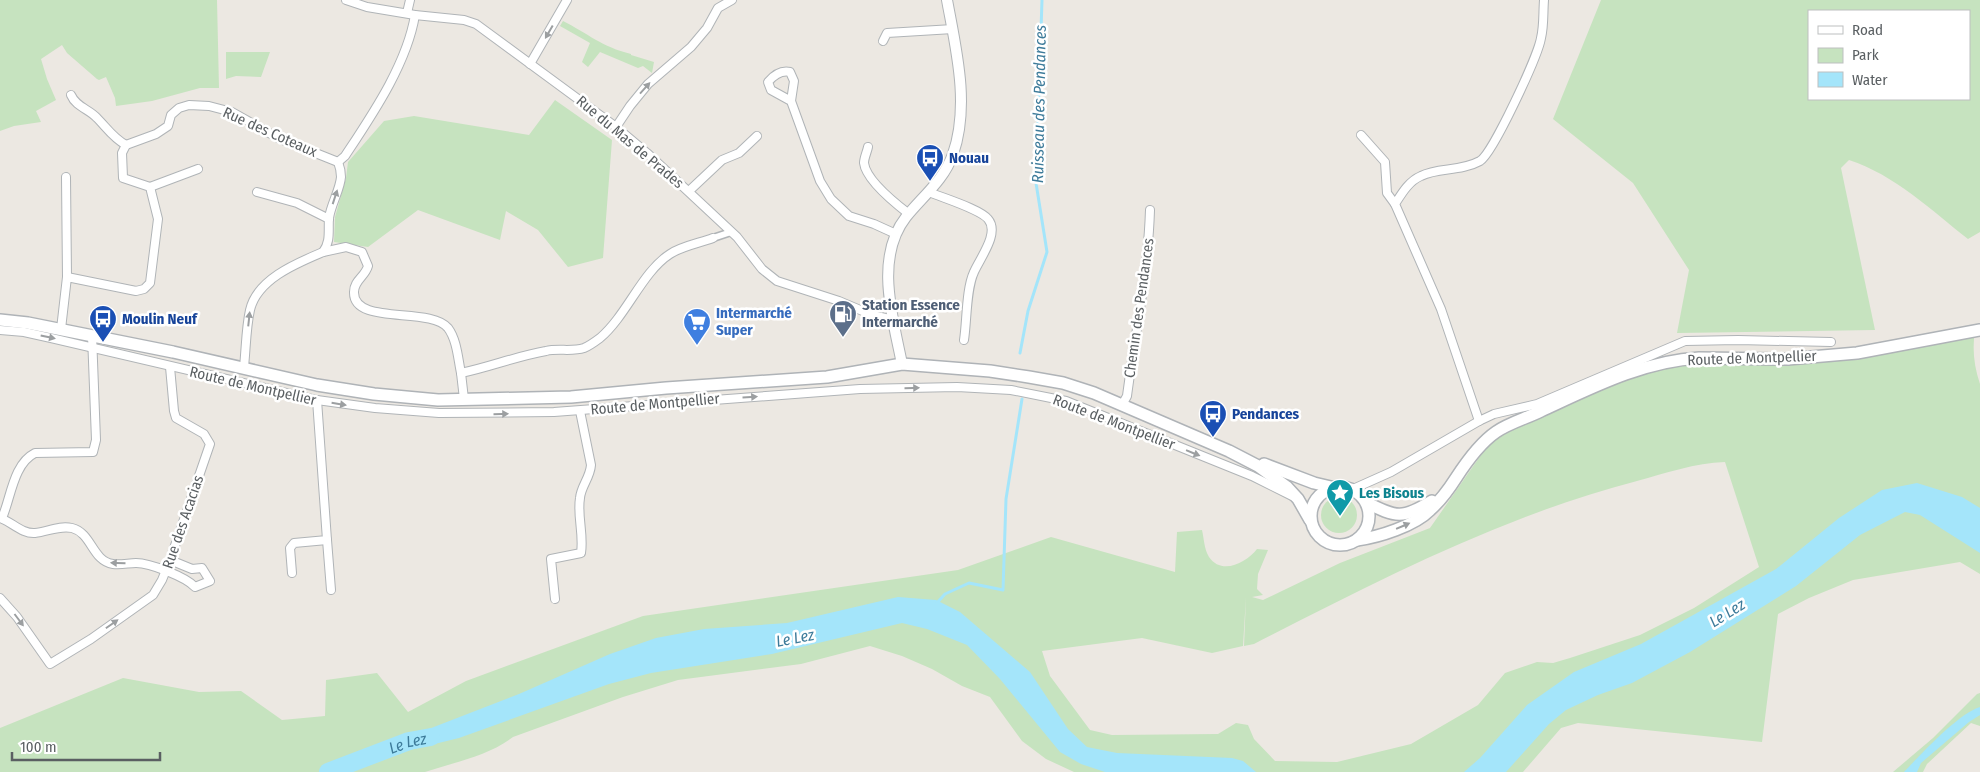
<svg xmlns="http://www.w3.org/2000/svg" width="1980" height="772" font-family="'Fira Sans Condensed',sans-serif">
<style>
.green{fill:#c6e3bf;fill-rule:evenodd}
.water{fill:#a4e5fa}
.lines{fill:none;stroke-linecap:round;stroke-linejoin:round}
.stream{stroke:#a4e5fa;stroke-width:3}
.river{stroke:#a4e5fa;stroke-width:18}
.pedestrian-casing{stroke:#b0b4b7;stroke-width:9}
.minor-casing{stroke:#b0b4b7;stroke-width:10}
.tertiary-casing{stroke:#b0b4b7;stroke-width:12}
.secondary-casing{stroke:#afb3b7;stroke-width:14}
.pedestrian{stroke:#fff;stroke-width:6}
.minor{stroke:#fff;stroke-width:8}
.tertiary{stroke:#fff;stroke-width:10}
.secondary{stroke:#fff;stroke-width:11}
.oneway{fill:#9c9fa1}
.labels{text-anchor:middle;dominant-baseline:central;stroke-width:5;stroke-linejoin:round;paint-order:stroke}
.street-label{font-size:15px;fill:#5a5f62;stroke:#fff}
.transit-label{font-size:15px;font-weight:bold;fill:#164399;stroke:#fff;text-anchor:start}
.service-label{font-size:15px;font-weight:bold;fill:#4e5e75;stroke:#fff;text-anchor:start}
.shop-label{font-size:15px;font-weight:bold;fill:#366cbe;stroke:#fff;text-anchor:start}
.culture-label{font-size:15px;font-weight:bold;fill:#0d838f;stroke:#fff;text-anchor:start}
.water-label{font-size:16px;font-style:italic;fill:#3d7b9a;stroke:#fff}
</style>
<rect width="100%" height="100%" fill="#ece8e2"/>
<g class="green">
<polygon points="0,0 217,0 219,88 200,88 152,101 116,106 115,98 106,77 99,80 97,79 67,53 62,45 41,59 47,79 56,100 36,111 41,122 14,126 0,131"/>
<path d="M 1601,0 L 1980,0 L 1980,232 L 1968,239 C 1931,210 1895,175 1849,160 L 1841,168 L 1875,330 L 1677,333 L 1689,270 L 1633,183 L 1553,119 ZM 1809,11 L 1969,11 L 1969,99 L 1809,99 Z"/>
<path d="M 563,21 C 587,33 602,47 631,54 L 631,55 L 654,62 L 652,73 L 643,66 L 638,68 L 600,52 L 588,67 L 582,62 L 590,43 L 560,26 Z"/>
<polygon points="226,52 270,52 261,77 236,76 226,79"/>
<polygon points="555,100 612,140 603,258 568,267 538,230 506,211 500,240 418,210 368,247 334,242 335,217 346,178 348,162 384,121 414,116 529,135"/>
<path d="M 1975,331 C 1972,349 1974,366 1980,384 L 1980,574 L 1960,562 L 1853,580 L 1809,598 L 1778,614 L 1762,742 L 1578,723 L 1561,728 L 1523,772 L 1074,772 L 1046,759 L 1022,741 L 990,697 L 962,686 L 932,669 L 902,656 L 870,646 L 801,664 L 678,680 L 623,697 L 513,737 C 488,756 455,762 425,772 L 0,772 L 0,728 L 123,678 L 199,692 L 241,691 L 282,720 L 325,716 L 326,680 L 377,673 L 408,712 L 466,681 L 643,616 L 958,570 L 1051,537 L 1175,572 L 1177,532 L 1202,530 C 1204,538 1204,549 1209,557 C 1222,576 1247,562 1257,549 L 1268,550 L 1258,574 L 1257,589 L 1263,595 L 1252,597 L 1263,600 L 1340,563 L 1430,528 L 1497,432 L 1605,382 L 1687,358 L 1788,359 ZM 1725,462 L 1759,567 L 1694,608 L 1640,635 L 1570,658 L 1553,663 L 1537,662 L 1505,673 L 1478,705 L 1411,744 L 1337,762 L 1275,761 L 1254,739 L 1248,725 L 1236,723 L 1218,734 L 1112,735 L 1090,730 L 1050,676 L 1042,651 L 1142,638 L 1212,653 L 1243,646 L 1246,597 L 1244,646 L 1254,644 C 1377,581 1502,516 1637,481 C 1666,473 1695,463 1725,462 Z"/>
<circle cx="1339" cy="515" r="18"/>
<polygon points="1980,693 1980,726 1971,723 1927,764 1923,772 1893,772 1933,738 1977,694"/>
</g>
<g class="water">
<polygon points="1917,483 1962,497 1980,508 1980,553 1920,515 1905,512 1860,535 1796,586 1690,652 1632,683 1598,695 1566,710 1549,724 1506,772 1464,772 1480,758 1527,705 1574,672 1641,644 1776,569 1839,518 1882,490"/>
<polygon points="898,597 936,600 960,612 1030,672 1068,729 1087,747 1117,753 1232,758 1243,761 1256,772 1105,772 1081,764 1060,752 1000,679 967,645 927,629 902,623 772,654 651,673 609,684 459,738 410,750 408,737 519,694 610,654 656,638 704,629 787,623"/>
<path d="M 1980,707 L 1980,715 L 1969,722 L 1921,763 L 1917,772 L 1904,772 C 1920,755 1959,713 1980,707 Z"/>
</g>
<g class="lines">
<g class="stream">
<polyline points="1020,353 1028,311 1047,252 1036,183 1042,0"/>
<polyline points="936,604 945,594 969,583 1003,590 1006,499 1022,399"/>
</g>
<path class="river" id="s1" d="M 328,772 L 409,741 L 431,737"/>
<defs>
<polyline id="pedestrian" points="713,238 731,232"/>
<g id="minor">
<polyline points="346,0 367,7 415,15 464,20 476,24 616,127 647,153 737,237 762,269 777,281 839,301 872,315 894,320"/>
<polyline points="407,13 410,0"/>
<polyline points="883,41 887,33 953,29"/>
<polyline points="530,64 567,0"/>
<path d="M 71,95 C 76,107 89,109 97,118 C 107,128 113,138 126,145"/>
<path d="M 791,101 L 771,90 L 768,82 C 774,75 781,70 790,72 L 794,81 L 791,101 L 820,181 L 831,199 L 849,216 L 874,224 L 896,234"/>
<polyline points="616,127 630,106 648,84 691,47 707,28 718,8 732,0"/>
<polyline points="1361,135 1385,162 1387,193 1395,204"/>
<path d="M 868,147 C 867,152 864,158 864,163 C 866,180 896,204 909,214"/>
<path d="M 338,162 L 345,156 C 372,115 407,64 415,15"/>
<polyline points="66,177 67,277"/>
<polyline points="150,187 198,169"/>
<polyline points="689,191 722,160 739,153 757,136"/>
<polyline points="257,192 297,203 329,219"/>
<path d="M 929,192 C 943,198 980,209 988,219 C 1000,233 980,258 974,272 C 966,289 967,321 964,340"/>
<path d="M 323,252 L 346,247 L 362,252 L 368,266 C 365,277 354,280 354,292 C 353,326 430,306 448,328 C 457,340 458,359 461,373"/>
<polyline points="61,329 67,277 136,291 144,289 150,283 158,219 150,187 123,178 122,153 126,145 156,134 168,126 171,115 179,108 189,105 209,106 232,112 278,138 338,162"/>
<polyline points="0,330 24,332 51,338 317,400 375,408 439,413 554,412 860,389 957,387 1011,390 1066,401 1252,476 1294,497"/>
<path d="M 244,367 C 246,348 246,328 250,310 C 257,279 297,263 323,252 C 331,241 328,231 329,218 C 331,204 340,190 341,177 C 341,172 340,167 338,162"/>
<path d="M 464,399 L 461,373 C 490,367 517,356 546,351 C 558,348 572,352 584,348 C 589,346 596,341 600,338 C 627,315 642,272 670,254 C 682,246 700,243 713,238"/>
<path d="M 1122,405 L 1127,396 C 1135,335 1148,273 1150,210"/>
<path d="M 1479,421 L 1441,309 L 1395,204 C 1402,193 1409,181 1421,176 C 1438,167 1460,172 1480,161 C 1493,153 1538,56 1541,38 C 1544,26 1543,13 1544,0"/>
<polyline points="1353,489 1391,472 1479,421 1494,414 1537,404 1685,341 1738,340 1831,342"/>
<path d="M 0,518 C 12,522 22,534 35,533 C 47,532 59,525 72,528 C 92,533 92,561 113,564 C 121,565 129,563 136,563 C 150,563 186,577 195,587 L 210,581 L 202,568 L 192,569 L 170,560"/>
<path d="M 2,518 C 11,498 13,464 35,453 L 93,452 L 96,440 L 92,335"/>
<polyline points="327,540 331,590"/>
<polyline points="292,573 290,548 294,543 327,540 317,400"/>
<polyline points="0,598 17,617 50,664 91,639 153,595 162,580 170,560 210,444 204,434 176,418 174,411 170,367"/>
<path d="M 555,599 L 551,559 L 581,553 C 584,534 577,516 580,498 C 581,486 590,478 591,465 L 580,411"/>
</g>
<path id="tertiary" d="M 902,364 C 893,318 874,258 906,217 C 923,196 944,180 953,154 C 970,105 956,49 947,0"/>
<g id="secondary">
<polyline points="0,320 28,323 173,352 317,385 374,394 438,400 571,397 666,388 827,377 902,364 990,371 1029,377 1063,383 1094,393 1229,451 1258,466 1287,487 1298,499 1310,520"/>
<polyline points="1264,464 1314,483 1331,487"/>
<circle cx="1340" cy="516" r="29"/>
<path d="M 1366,502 C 1396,518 1403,519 1432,501"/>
<path d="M 1357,540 C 1379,537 1414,526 1430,510 C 1440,501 1449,489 1456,478 C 1467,461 1480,443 1496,432 C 1509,423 1527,418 1541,411 C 1591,388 1643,361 1699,358 L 1788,359 L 1857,353 L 1980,330"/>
</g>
</defs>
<use href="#pedestrian" class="pedestrian-casing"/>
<use href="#minor" class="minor-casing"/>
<use href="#tertiary" class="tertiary-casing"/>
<use href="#secondary" class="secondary-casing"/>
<use href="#pedestrian" class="pedestrian"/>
<use href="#minor" class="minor"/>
<use href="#tertiary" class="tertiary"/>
<use href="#secondary" class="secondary"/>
</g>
<defs><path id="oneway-solid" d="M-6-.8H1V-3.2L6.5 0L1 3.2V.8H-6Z" transform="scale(1.25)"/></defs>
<g class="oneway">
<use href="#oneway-solid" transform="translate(549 32) rotate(120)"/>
<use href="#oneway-solid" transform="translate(645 88) rotate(-48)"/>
<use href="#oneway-solid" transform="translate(335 197) rotate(-72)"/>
<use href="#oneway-solid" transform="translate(249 319) rotate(-84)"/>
<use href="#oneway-solid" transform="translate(48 337) rotate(12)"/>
<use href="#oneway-solid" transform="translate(912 388) rotate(-1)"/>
<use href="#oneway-solid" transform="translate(750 397) rotate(-4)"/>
<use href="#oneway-solid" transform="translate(339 404) rotate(9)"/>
<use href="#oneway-solid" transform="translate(501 414) rotate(-1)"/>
<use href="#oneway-solid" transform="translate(1193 453) rotate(22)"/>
<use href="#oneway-solid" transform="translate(1403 526) rotate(-23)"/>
<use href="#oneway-solid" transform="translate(118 563) rotate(-178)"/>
<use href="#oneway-solid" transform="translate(19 620) rotate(53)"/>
<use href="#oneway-solid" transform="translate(112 624) rotate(-35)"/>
</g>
<defs>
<symbol id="bus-pin" viewBox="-11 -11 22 30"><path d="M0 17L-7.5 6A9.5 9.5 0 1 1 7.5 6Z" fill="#1a4fb4" stroke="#fff"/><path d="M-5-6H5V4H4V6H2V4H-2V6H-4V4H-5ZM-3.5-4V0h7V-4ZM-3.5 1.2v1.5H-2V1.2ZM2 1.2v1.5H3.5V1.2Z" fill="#fff"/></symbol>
<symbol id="fuel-pin" viewBox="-11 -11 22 30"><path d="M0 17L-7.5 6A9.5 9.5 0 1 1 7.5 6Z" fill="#5c6f8a" stroke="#fff"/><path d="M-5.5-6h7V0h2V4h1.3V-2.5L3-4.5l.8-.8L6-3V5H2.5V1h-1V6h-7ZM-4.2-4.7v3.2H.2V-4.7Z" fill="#fff"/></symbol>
<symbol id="supermarket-pin" viewBox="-11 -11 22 30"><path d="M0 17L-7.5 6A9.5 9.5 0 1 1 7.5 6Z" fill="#3f7fe0" stroke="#fff"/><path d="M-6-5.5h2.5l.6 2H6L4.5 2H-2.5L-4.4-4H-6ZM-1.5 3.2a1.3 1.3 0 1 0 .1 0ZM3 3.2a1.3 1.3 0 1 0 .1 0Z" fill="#fff"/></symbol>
<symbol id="sight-pin" viewBox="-11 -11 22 30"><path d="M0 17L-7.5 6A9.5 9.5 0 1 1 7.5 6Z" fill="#0f9aa8" stroke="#fff"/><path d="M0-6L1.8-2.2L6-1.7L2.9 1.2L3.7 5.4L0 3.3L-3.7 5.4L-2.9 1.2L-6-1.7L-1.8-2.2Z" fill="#fff"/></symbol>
</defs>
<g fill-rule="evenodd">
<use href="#bus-pin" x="914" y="142" width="32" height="43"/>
<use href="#fuel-pin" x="827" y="298" width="32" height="43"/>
<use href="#bus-pin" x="87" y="303" width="32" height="43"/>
<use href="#supermarket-pin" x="681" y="306" width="32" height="43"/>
<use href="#bus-pin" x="1197" y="398" width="32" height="43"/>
<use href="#sight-pin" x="1324" y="477" width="32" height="43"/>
</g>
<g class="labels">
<g class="street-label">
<text transform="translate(270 132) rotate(24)">Rue des Coteaux</text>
<text transform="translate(630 142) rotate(40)">Rue du Mas de Prades</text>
<text transform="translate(1139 308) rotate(-82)">Chemin des Pendances</text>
<text transform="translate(1752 358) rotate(-2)">Route de Montpellier</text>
<text transform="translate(253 386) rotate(13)">Route de Montpellier</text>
<text transform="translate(655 404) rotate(-5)">Route de Montpellier</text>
<text transform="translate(1114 422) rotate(21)">Route de Montpellier</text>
<text transform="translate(183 522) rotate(-71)">Rue des Acacias</text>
</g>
<g class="transit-label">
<text x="949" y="158">Nouau</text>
<text x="122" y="319">Moulin Neuf</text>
<text x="1232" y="414">Pendances</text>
</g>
<g class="service-label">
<text x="862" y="305">Station Essence<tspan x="862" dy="17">Intermarché</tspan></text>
</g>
<g class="shop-label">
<text x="716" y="313">Intermarché<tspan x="716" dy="17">Super</tspan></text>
</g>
<g class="culture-label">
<text x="1359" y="493">Les Bisous</text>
</g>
<g class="water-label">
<text transform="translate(1039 104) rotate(-89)">Ruisseau des Pendances</text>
<text transform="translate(1727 613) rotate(-32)">Le Lez</text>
<text transform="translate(795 638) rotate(-11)">Le Lez</text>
<text stroke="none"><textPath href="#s1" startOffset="85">Le Lez</textPath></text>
</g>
</g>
<rect x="1808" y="10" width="162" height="90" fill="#ffffff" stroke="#bdbfc0"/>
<rect x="1818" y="26" width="25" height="8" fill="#ffffff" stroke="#bdbfc0"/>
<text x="1852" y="35" font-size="15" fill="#5a5f62">Road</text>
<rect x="1818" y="48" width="25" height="15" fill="#c6e3bf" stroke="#bdbfc0"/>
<text x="1852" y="60" font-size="15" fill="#5a5f62">Park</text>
<rect x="1818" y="72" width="25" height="15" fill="#a4e5fa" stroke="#bdbfc0"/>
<text x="1852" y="85" font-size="15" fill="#5a5f62">Water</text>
<path d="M12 752v8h148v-8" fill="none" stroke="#5a5f62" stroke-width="2.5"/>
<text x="20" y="752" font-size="15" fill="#5a5f62" stroke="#ffffff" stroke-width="4" paint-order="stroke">100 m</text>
</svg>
